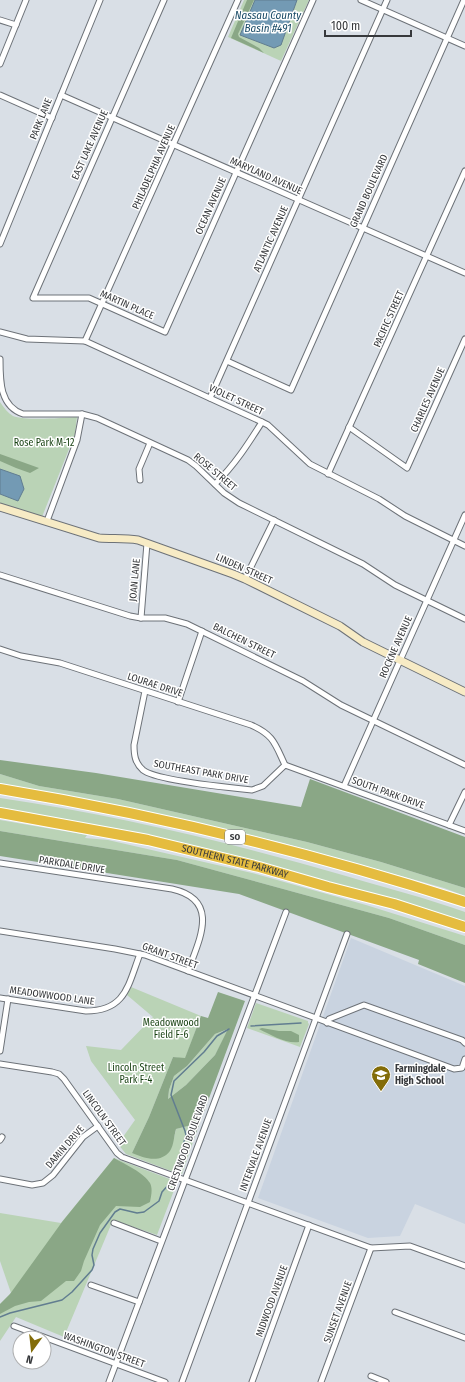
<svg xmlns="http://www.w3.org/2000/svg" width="465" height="1382" font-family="'Fira Sans Condensed',sans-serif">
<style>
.built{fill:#c9d3e0}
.green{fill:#bad3b6}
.forest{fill:#8aa786;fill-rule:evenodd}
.water{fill:#739ab4;stroke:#617d90}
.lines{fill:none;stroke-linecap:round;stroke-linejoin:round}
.stream{stroke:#617d90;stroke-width:1.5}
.street-casing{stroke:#6d7278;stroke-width:7}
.secondary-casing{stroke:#6d7278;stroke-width:9}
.highway-casing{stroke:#fff;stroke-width:12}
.street{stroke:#fff;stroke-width:5}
.secondary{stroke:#f7ebc5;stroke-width:7}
.highway{stroke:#e5bc3f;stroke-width:10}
.labels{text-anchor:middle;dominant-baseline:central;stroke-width:3;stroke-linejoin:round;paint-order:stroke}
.shield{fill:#fff;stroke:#737476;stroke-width:1}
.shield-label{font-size:9px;font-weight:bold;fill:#37393c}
.street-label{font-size:10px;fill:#37393c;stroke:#fff}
.park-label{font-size:10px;fill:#153f0f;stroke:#fff}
.poi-label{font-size:10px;font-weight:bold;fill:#37393c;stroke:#fff;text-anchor:start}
.water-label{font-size:11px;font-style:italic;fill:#194a66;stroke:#fff}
</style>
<rect width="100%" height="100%" fill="#d9dfe6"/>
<polygon class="built" points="351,938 465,986 465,1224 415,1204 400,1236 368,1238 258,1198"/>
<g class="green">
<polygon points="244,0 309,0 281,61 228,37"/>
<path d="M 0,402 C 4,408 8,413 13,416 C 25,421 62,418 77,417 L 75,434 L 42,517 L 0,505 Z"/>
<polygon points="0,774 39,786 118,799 307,842 381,862 465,888 465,896 444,888 283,843 199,823 0,784"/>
<path d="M 0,798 C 117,815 232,843 346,876 C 386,888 426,898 465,912 L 465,924 L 379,896 L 0,810 Z"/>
<polygon points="0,820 87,835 85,838 108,840 252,873 366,905 465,936 465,945 389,918 177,860 0,831"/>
<polygon points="131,987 201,1016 185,1059 173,1057 149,1117 132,1153 174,1138 176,1129 188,1126 192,1129 195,1136 182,1174 179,1174 126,1154 118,1144 135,1120 91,1061 86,1046 121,1050 153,1017 127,995"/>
<polygon points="256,1003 308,1021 308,1023 309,1024 300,1047 247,1028"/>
<polygon points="229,1029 215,1055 186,1085 168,1099 169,1090 174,1076 187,1066 215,1034"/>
<polygon points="114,1158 175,1181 176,1185 157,1235 113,1220 64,1337 16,1317 0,1341 0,1304 11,1293 0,1261 0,1213 61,1223"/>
</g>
<g class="forest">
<polygon points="247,0 254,0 238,34 239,37 259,48 264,53 231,38"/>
<polygon points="0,454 39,468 30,473 16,468 0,461"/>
<polygon points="0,760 96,773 301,807 310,779 465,837 465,888 381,862 307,842 118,799 39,786 0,774"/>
<polygon points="0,831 177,860 389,918 465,945 465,983 418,964 419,960 239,894 0,856"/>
<path d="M 218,992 L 245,1001 L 195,1136 L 192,1129 L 188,1126 L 176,1129 C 174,1135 174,1145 170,1151 C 160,1164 144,1158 132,1153 L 149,1117 L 173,1057 L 185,1058 L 201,1016 L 208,1018 ZM 228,1029 L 215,1055 L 186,1085 L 168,1099 L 169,1090 L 174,1076 L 187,1066 L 215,1034 Z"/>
<path d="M 262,1028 L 279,1031 L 291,1031 L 299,1035 L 299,1042 C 286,1044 271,1035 259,1029 Z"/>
<path d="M 114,1158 C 125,1164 144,1173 150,1183 C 153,1189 151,1196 150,1202 L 140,1207 L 116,1206 L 100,1225 L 84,1261 L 81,1271 L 74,1281 L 66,1281 L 41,1301 L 29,1302 L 15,1306 L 0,1314 L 0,1304 L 10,1294 L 62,1222 Z"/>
</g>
<g class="water">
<polygon points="255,0 297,0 281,45 274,48 240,35"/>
<polygon points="0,469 20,476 24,489 18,501 0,494"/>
</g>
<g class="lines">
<g class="stream">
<polyline points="251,1026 301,1023"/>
<polyline points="177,1167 186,1135 185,1131 171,1095 174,1081 204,1052 217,1036 229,1029"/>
<polyline points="0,1317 10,1313 62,1300 72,1292 92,1270 94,1265 92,1255 93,1249 100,1233 115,1212 120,1209 137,1213 144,1212 159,1201 162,1192 170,1183"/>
</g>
<defs>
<g id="street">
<polyline points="164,0 33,298 89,298 165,332 313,0"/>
<polyline points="361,0 465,46"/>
<polyline points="0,20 16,25"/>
<polyline points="0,64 26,0"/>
<polyline points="0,95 52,118"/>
<polyline points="61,95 465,273"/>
<polyline points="0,244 100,0"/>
<polyline points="0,332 27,339 85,341 262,422 268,425 310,464 379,499 405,516 465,546"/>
<polyline points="85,341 238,0"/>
<path d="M 0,359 C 0,382 0,406 23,414 L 82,414 L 97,418 L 188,460 L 196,466 L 224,493 L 239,503 L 363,564 L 395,585 L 465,619"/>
<polyline points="227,361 291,390 464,0"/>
<polyline points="210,398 387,0"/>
<polyline points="349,427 407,468 465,339"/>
<polyline points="328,474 465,171"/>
<polyline points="140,480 139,469 150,443"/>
<path d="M 215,484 C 234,466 248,444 262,422"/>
<polyline points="47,521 77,440 82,414"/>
<polyline points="0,575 130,616 141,618 165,618 187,624 303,681 341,705 465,765"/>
<polyline points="245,579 274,520"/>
<polyline points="141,618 147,543"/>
<path d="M 0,649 L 21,656 L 60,663 L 251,725 C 274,735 275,744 285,765"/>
<path d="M 145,691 L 134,745 C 134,755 135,763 143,770 C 155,780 232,788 252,790 L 263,786 L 285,765 L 465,831"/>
<polyline points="178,702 202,631"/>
<polyline points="344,786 465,515"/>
<polyline points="449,825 465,792"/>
<path d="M 0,863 L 172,889 C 221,900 199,940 188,971"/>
<polyline points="0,931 115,949 145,955 454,1069 462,1068 465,1059"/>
<path d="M 0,998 L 86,1011 C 126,1011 128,985 140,954"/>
<polyline points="327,1023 329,1019 364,1005 462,1040 465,1043"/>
<polyline points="0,1051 8,999"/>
<polyline points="0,1064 52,1072 59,1074 64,1079 117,1153 122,1157 371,1248 410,1246 465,1266"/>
<polyline points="0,1140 2,1137"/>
<polyline points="0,1179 32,1185 43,1183 53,1175 83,1137 98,1126"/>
<polyline points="114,1223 161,1241"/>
<polyline points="91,1285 139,1302"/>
<polyline points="395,1312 465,1338"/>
<polyline points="14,1326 165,1382"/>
<polyline points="371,1376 386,1382"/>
<polyline points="109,1382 286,912"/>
<polyline points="182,1382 347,934"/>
<polyline points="252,1382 309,1225"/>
<polyline points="321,1382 371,1248"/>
</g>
<path id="secondary" d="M 0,507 L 99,538 C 112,539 125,538 138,540 L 233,574 L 245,579 L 340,626 L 363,642 L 465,692"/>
<g id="highway">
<path d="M 0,789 C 158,815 313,853 465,902"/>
<path id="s1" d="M 0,813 L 148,840 L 259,867 L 328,887 L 394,904 L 465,927"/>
</g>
</defs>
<use href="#street" class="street-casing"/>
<use href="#secondary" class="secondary-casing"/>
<use href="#highway" class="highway-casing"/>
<use href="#street" class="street"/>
<use href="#secondary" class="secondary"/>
<use href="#highway" class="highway"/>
</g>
<defs>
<symbol id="school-pin" viewBox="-11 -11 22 30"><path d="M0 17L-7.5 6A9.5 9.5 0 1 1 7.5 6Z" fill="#836c08" stroke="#fff"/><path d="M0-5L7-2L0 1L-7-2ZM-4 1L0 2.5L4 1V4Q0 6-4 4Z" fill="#fff"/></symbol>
</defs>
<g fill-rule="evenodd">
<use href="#school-pin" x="370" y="1064" width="22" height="30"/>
</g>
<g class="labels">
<rect class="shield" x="225" y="830" width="20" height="14" rx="3"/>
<g class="shield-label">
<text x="235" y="837">SO</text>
</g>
<g class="street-label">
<text transform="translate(41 119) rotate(-68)">PARK LANE</text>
<text transform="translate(90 145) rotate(-66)">EAST LAKE AVENUE</text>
<text transform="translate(154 167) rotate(-66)">PHILADELPHIA AVENUE</text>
<text transform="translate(266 176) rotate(24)">MARYLAND AVENUE</text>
<text transform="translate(369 191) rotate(-66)">GRAND BOULEVARD</text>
<text transform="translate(211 206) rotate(-66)">OCEAN AVENUE</text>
<text transform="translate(271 239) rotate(-66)">ATLANTIC AVENUE</text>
<text transform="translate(127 305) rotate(24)">MARTIN PLACE</text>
<text transform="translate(389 319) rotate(-66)">PACIFIC STREET</text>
<text transform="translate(236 400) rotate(25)">VIOLET STREET</text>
<text transform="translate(428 400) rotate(-66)">CHARLES AVENUE</text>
<text transform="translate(215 472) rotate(40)">ROSE STREET</text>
<text transform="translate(244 569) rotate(24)">LINDEN STREET</text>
<text transform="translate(135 580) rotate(-85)">JOAN LANE</text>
<text transform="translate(244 641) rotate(26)">BALCHEN STREET</text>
<text transform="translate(396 647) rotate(-66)">ROCKNE AVENUE</text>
<text transform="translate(155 685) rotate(18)">LOURAE DRIVE</text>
<text transform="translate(201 772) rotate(10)">SOUTHEAST PARK DRIVE</text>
<text transform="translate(388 793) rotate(20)">SOUTH PARK DRIVE</text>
<text stroke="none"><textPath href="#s1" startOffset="240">SOUTHERN STATE PARKWAY</textPath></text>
<text transform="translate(72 865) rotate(9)">PARKDALE DRIVE</text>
<text transform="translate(170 956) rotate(20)">GRANT STREET</text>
<text transform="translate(52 996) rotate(8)">MEADOWWOOD LANE</text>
<text transform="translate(104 1118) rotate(54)">LINCOLN STREET</text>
<text transform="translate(188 1143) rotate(-70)">CRESTWOOD BOULEVARD</text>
<text transform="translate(65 1147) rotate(-49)">DAMIN DRIVE</text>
<text transform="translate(256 1155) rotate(-70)">INTERVALE AVENUE</text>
<text transform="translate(272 1301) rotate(-70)">MIDWOOD AVENUE</text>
<text transform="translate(338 1312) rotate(-70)">SUNSET AVENUE</text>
<text transform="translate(104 1350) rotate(20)">WASHINGTON STREET</text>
</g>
<g class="park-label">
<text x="44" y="443">Rose Park M-12</text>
<text x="171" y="1023">Meadowwood<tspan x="171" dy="12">Field F-6</tspan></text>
<text x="136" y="1068">Lincoln Street<tspan x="136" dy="12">Park F-4</tspan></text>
</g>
<g class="poi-label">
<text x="395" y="1069">Farmingdale<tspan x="395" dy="12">High School</tspan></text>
</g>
<g class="water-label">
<text x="268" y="15">Nassau County<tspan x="268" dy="13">Basin #491</tspan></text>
</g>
</g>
<g transform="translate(32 1350) rotate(195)"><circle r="19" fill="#ffffff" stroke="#afb0b1"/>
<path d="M0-3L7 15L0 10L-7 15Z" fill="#836c08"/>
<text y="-6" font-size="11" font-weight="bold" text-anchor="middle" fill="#37393c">N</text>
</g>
<path d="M325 30v6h86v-6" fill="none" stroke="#37393c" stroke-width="2"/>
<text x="331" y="30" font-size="12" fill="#37393c" stroke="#ffffff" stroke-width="3" paint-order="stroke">100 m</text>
</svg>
